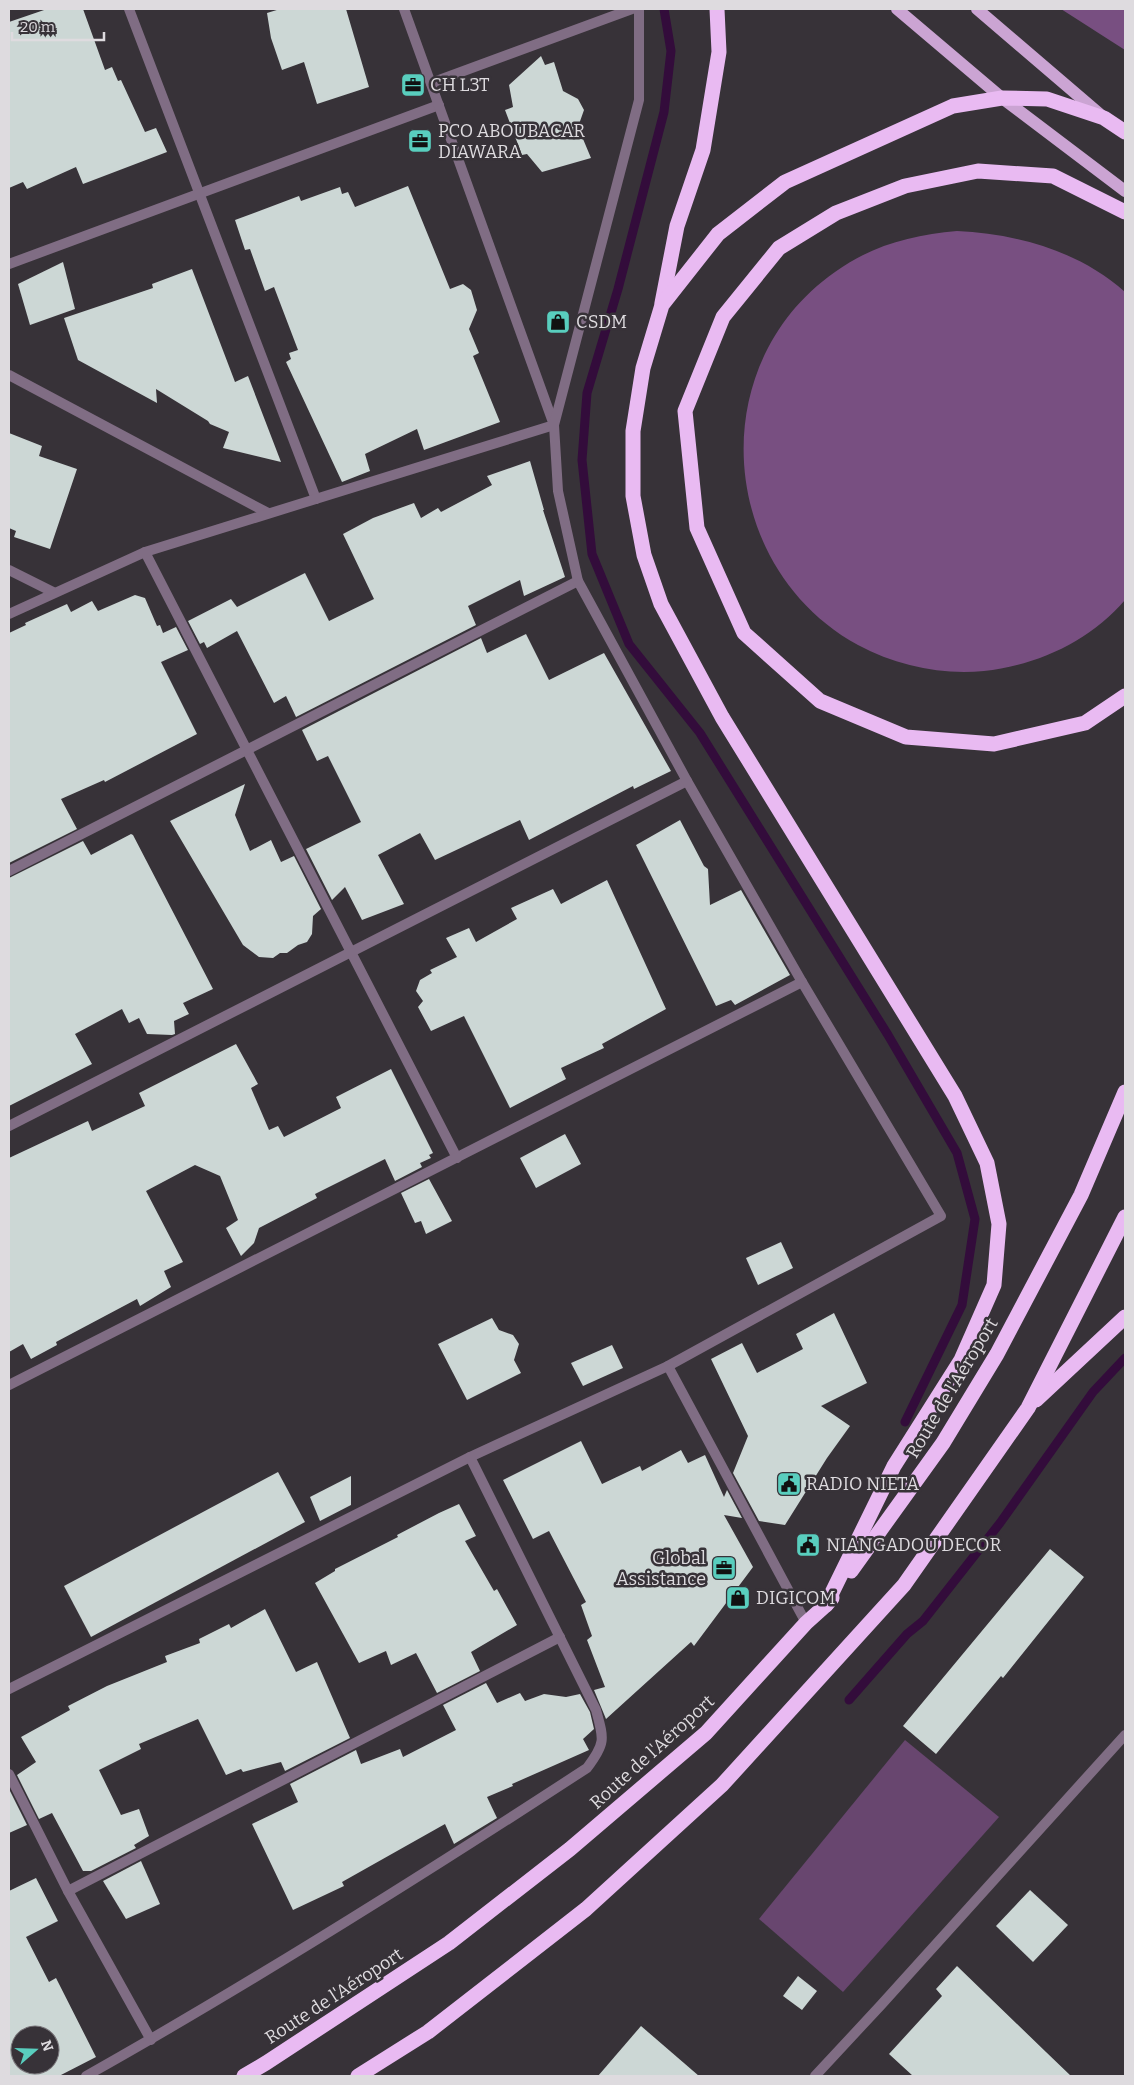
<svg xmlns="http://www.w3.org/2000/svg" width="1134" height="2085" font-family="Bitter,serif">
<style>
.green{fill:#68466f}
.forest{fill:#784f81}
.lines{fill:none;stroke-linecap:round;stroke-linejoin:round}
.stream{stroke:#330c3b;stroke-width:9}
.building{fill:#ccd7d5;fill-rule:evenodd}
.street{stroke:#806d84;stroke-width:10}
.primary{stroke:#cba4d3;stroke-width:12}
.highway{stroke:#e9baf2;stroke-width:15}
.labels{text-anchor:middle;dominant-baseline:central;stroke-width:5;stroke-linejoin:round;paint-order:stroke}
.poi-label{font-size:18px;fill:#dedbdf;stroke:#373238;text-anchor:start}
.street-label{font-size:18px;fill:#dedbdf;stroke:#373238}
</style>
<rect width="100%" height="100%" fill="#373238"/>
<polygon class="green" points="905,1740 999,1817 843,1992 759,1919"/>
<g class="forest">
<polygon points="1061,9 1125,9 1125,50"/>
<path d="M 957,231 C 1018,234 1079,251 1125,292 L 1125,600 C 1090,641 1038,665 984,671 C 941,675 897,666 858,645 C 718,568 702,365 835,272 C 872,245 913,235 957,231 Z"/>
</g>
<g class="lines">
<g class="stream">
<polyline points="664,9 671,51 664,112 618,289 587,393 582,460 592,554 629,644 700,733 888,1035 957,1153 975,1219 962,1305 905,1422"/>
<polyline points="849,1700 907,1634 923,1621 1000,1523 1093,1392 1125,1358"/>
</g>
</g>
<g class="building">
<polygon points="47,9 83,9 105,70 112,67 118,81 121,80 145,132 156,128 167,152 83,184 76,167 27,189 23,182 9,188 9,22"/>
<polygon points="280,9 346,9 369,87 317,104 304,62 282,70 271,38 267,13"/>
<polygon points="541,56 545,65 554,62 563,91 578,99 584,110 578,127 591,158 542,172 527,154 522,155 505,110 513,107 509,85"/>
<polygon points="408,186 450,289 463,284 471,290 477,310 469,329 479,353 473,356 500,422 424,450 417,429 365,454 370,471 342,482 286,362 291,359 289,353 298,350 274,287 265,291 250,249 245,250 235,220 299,196 301,201 340,187 342,194 348,192 355,207"/>
<polygon points="63,262 75,309 30,325 18,284"/>
<polygon points="192,269 235,382 248,376 281,462 223,448 229,432 210,424 208,421 156,389 157,403 78,360 64,318 153,288 152,284"/>
<polygon points="9,433 42,446 39,456 77,469 50,549 14,537 16,531 9,528"/>
<polygon points="530,461 544,510 543,510 565,577 524,596 520,580 468,606 476,625 296,717 286,696 274,703 237,631 207,648 204,642 200,644 188,621 231,599 237,607 305,573 329,621 374,599 343,534 373,518 414,503 421,518 438,508 441,512 492,485 487,476"/>
<polygon points="135,595 145,598 157,626 160,625 163,633 176,627 188,650 161,662 197,734 105,782 104,780 61,799 77,829 9,863 9,633 26,625 25,623 67,604 71,612 92,601 98,611"/>
<polygon points="526,634 549,680 604,653 671,771 634,789 633,786 529,840 520,820 435,860 420,833 378,855 404,904 362,920 345,887 332,900 306,849 361,822 328,756 317,761 302,730 481,638 487,653"/>
<polygon points="245,784 235,815 250,851 271,840 281,862 294,856 321,909 313,916 312,934 307,942 298,945 287,953 280,953 273,958 259,957 243,945 170,821"/>
<polygon points="680,820 704,866 708,869 710,905 741,890 790,975 735,1005 731,1000 716,1006 636,845"/>
<polygon points="131,834 133,835 213,989 183,1003 189,1014 174,1021 175,1034 172,1035 147,1034 139,1018 129,1023 122,1009 75,1034 92,1064 9,1106 9,878 83,841 91,855"/>
<polygon points="607,880 666,1009 602,1044 604,1048 561,1068 566,1079 510,1108 464,1016 431,1031 418,1007 423,1001 416,991 420,980 432,973 430,970 457,957 446,938 469,928 476,942 517,919 511,908 553,889 561,904"/>
<polygon points="236,1044 258,1084 251,1088 269,1130 278,1126 284,1137 341,1108 336,1097 391,1069 433,1153 429,1155 431,1158 420,1163 422,1167 395,1181 385,1159 315,1194 317,1198 259,1228 254,1243 241,1256 226,1228 238,1220 220,1176 195,1165 146,1191 183,1262 164,1271 171,1287 140,1306 137,1299 56,1342 57,1345 31,1359 23,1344 9,1352 9,1158 88,1121 92,1131 145,1106 139,1093"/>
<polygon points="565,1134 581,1164 536,1188 520,1158"/>
<polygon points="429,1179 452,1221 426,1234 421,1221 415,1223 401,1193"/>
<polygon points="781,1242 793,1268 758,1285 746,1258"/>
<polygon points="834,1313 867,1383 821,1406 850,1426 827,1458 785,1525 759,1521 733,1473 748,1436 711,1359 742,1343 757,1373 803,1349 796,1334"/>
<polygon points="492,1318 499,1330 513,1335 519,1344 514,1360 521,1373 467,1400 438,1344"/>
<polygon points="612,1345 623,1368 583,1386 571,1363"/>
<polygon points="581,1441 602,1484 640,1466 642,1471 681,1450 688,1463 705,1455 724,1497 727,1490 742,1518 724,1515 753,1567 694,1646 691,1642 606,1719 594,1690 605,1687 587,1640 592,1636 581,1605 586,1602 549,1531 533,1539 503,1480"/>
<polygon points="278,1472 305,1522 91,1637 64,1586"/>
<polygon points="351,1476 351,1505 320,1521 310,1497"/>
<polygon points="459,1504 476,1536 465,1541 494,1591 497,1589 517,1625 471,1652 480,1671 437,1693 416,1653 391,1665 386,1651 359,1663 315,1583 335,1571 335,1569 398,1537 397,1535 439,1513"/>
<polygon points="1050,1549 1084,1577 1003,1678 1001,1676 936,1754 903,1726"/>
<polygon points="265,1609 296,1672 317,1662 350,1738 285,1771 281,1762 243,1772 241,1769 226,1775 198,1719 139,1744 141,1749 99,1770 121,1815 139,1809 149,1836 134,1845 136,1848 91,1871 83,1871 52,1813 39,1819 17,1775 36,1762 21,1737 70,1710 68,1706 107,1686 167,1662 165,1656 200,1643 199,1639 229,1624 231,1628"/>
<polygon points="486,1683 497,1703 520,1693 525,1701 544,1694 566,1697 580,1694 590,1712 594,1729 583,1739 589,1750 512,1784 513,1786 487,1797 497,1818 454,1844 445,1824 342,1882 344,1886 293,1910 252,1824 298,1802 290,1784 356,1750 361,1764 400,1749 403,1757 456,1730 443,1705"/>
<polygon points="9,1789 27,1825 9,1833"/>
<polygon points="141,1861 160,1904 126,1919 103,1881"/>
<path d="M 36,1878 L 58,1921 L 26,1937 L 49,1982 L 56,1978 L 96,2057 L 59,2076 L 9,2076 L 9,1891 ZM 20,2035 L 50,2035 L 50,2065 L 20,2065 Z"/>
<polygon points="1030,1890 1068,1925 1033,1962 996,1926"/>
<polygon points="957,1966 1046,2052 1071,2076 913,2076 889,2054 942,1996 936,1989"/>
<polygon points="798,1976 817,1991 802,2010 783,1996"/>
<polygon points="641,2026 699,2076 598,2076"/>
</g>
<g class="lines">
<g class="street">
<polyline points="129,9 316,499"/>
<polyline points="431,83 632,9"/>
<polyline points="9,264 439,105"/>
<polyline points="9,375 268,513"/>
<polyline points="145,552 457,1158"/>
<polyline points="9,570 53,592"/>
<polyline points="9,614 145,552 554,425 404,9"/>
<polyline points="9,871 578,581"/>
<polyline points="9,1126 687,781"/>
<polyline points="668,1366 806,1623"/>
<polyline points="9,1385 802,982"/>
<polyline points="9,1689 470,1457 668,1366 941,1216 802,982 687,781 578,581 558,491 554,425 639,100 639,9"/>
<polyline points="9,1774 68,1891 151,2040"/>
<polyline points="68,1891 560,1637"/>
<path d="M 86,2076 C 257,1980 423,1875 587,1768 C 606,1743 604,1739 596,1710 L 470,1457"/>
<polyline points="815,2076 881,2005 1125,1735"/>
</g>
<g class="primary">
<polyline points="897,9 1002,98 1125,191"/>
<polyline points="977,9 1102,116"/>
</g>
<g class="highway">
<polyline points="1125,212 1053,176 978,171 905,186 836,213 779,248 723,317 685,411 697,528 744,633 820,701 906,737 994,744 1085,723 1125,696"/>
<polyline points="662,303 677,226 703,150 719,52 717,9"/>
<polyline points="1036,1400 1125,1317"/>
<polyline points="851,1571 943,1443 997,1354 1081,1195 1125,1092"/>
<polyline points="826,1605 894,1466 961,1360 994,1285 999,1224 987,1163 955,1096 722,717 661,604 644,555 633,496 633,431 643,368 662,305 718,234 785,182 953,106 1002,98 1047,99 1104,118 1125,132"/>
<polyline points="244,2076 266,2063 449,1943 570,1849 706,1733 806,1623 826,1605 832,1598"/>
<polyline points="358,2076 428,2032 586,1909 722,1785 904,1585 1028,1408 1125,1217"/>
</g>
</g>
<defs>
<symbol id="office-square" viewBox="-11 -11 22 22"><rect x="-9" y="-9" width="18" height="18" rx="4" fill="#59cebe" stroke="#373238"/><path d="M-6-3h4V-5.5h4V-3h4V5H-6ZM-1-4.5V-3h2v-1.5ZM-6 0V1H6V0Z" fill="#111"/></symbol>
<symbol id="shop-square" viewBox="-11 -11 22 22"><rect x="-9" y="-9" width="18" height="18" rx="4" fill="#59cebe" stroke="#373238"/><path d="M-5-2.5h2.3a2.7 3.5 0 0 1 5.4 0H5L5.5 6h-11ZM-1.5-2.5h3a1.5 2.3 0 0 0-3 0Z" fill="#111"/></symbol>
<symbol id="civic-square" viewBox="-11 -11 22 22"><rect x="-9" y="-9" width="18" height="18" rx="4" fill="#59cebe" stroke="#373238"/><path d="M-.6-6.5H3V-4.5H.6V-3L4-1V1h2V6H-6V1h2V-1L-.6-3ZM-1.2 2.5V6h2.4V2.5Z" fill="#111"/></symbol>
</defs>
<g fill-rule="evenodd">
<use href="#office-square" x="399" y="71" width="28" height="28"/>
<use href="#office-square" x="406" y="127" width="28" height="28"/>
<use href="#shop-square" x="544" y="308" width="28" height="28"/>
<use href="#civic-square" x="775" y="1470" width="28" height="28"/>
<use href="#civic-square" x="794" y="1531" width="28" height="28"/>
<use href="#office-square" x="710" y="1554" width="28" height="28"/>
<use href="#shop-square" x="724" y="1584" width="28" height="28"/>
</g>
<g class="labels">
<g class="poi-label">
<text x="430" y="85">CH L3T</text>
<text x="438" y="131">PCO ABOUBACAR<tspan x="438" dy="21">DIAWARA</tspan></text>
<text x="576" y="322">CSDM</text>
<text x="806" y="1484">RADIO NIETA</text>
<text x="826" y="1545">NIANGADOU DECOR</text>
<text x="706" y="1558" text-anchor="end">Global<tspan x="706" dy="21">Assistance</tspan></text>
<text x="756" y="1598">DIGICOM</text>
</g>
<g class="street-label">
<text transform="translate(952 1388) rotate(-59)">Route de l'Aéroport</text>
<text transform="translate(652 1752) rotate(-42)">Route de l'Aéroport</text>
<text transform="translate(334 1996) rotate(-33)">Route de l'Aéroport</text>
</g>
</g>
<rect width="1134" height="2085" fill="none" stroke="#dedbdf" stroke-width="20"/>
<g transform="translate(35 2050) rotate(70)"><circle r="24" fill="#373238" stroke="#7a767b"/>
<path d="M0-4L9 19L0 12L-9 19Z" fill="#59cebe"/>
<text y="-8" font-size="14" font-weight="bold" text-anchor="middle" fill="#dedbdf">N</text>
</g>
<path d="M12 32v8h92v-8" fill="none" stroke="#dedbdf" stroke-width="2.5"/>
<text x="20" y="32" font-size="15" fill="#dedbdf" stroke="#373238" stroke-width="4" paint-order="stroke">20 m</text>
</svg>
